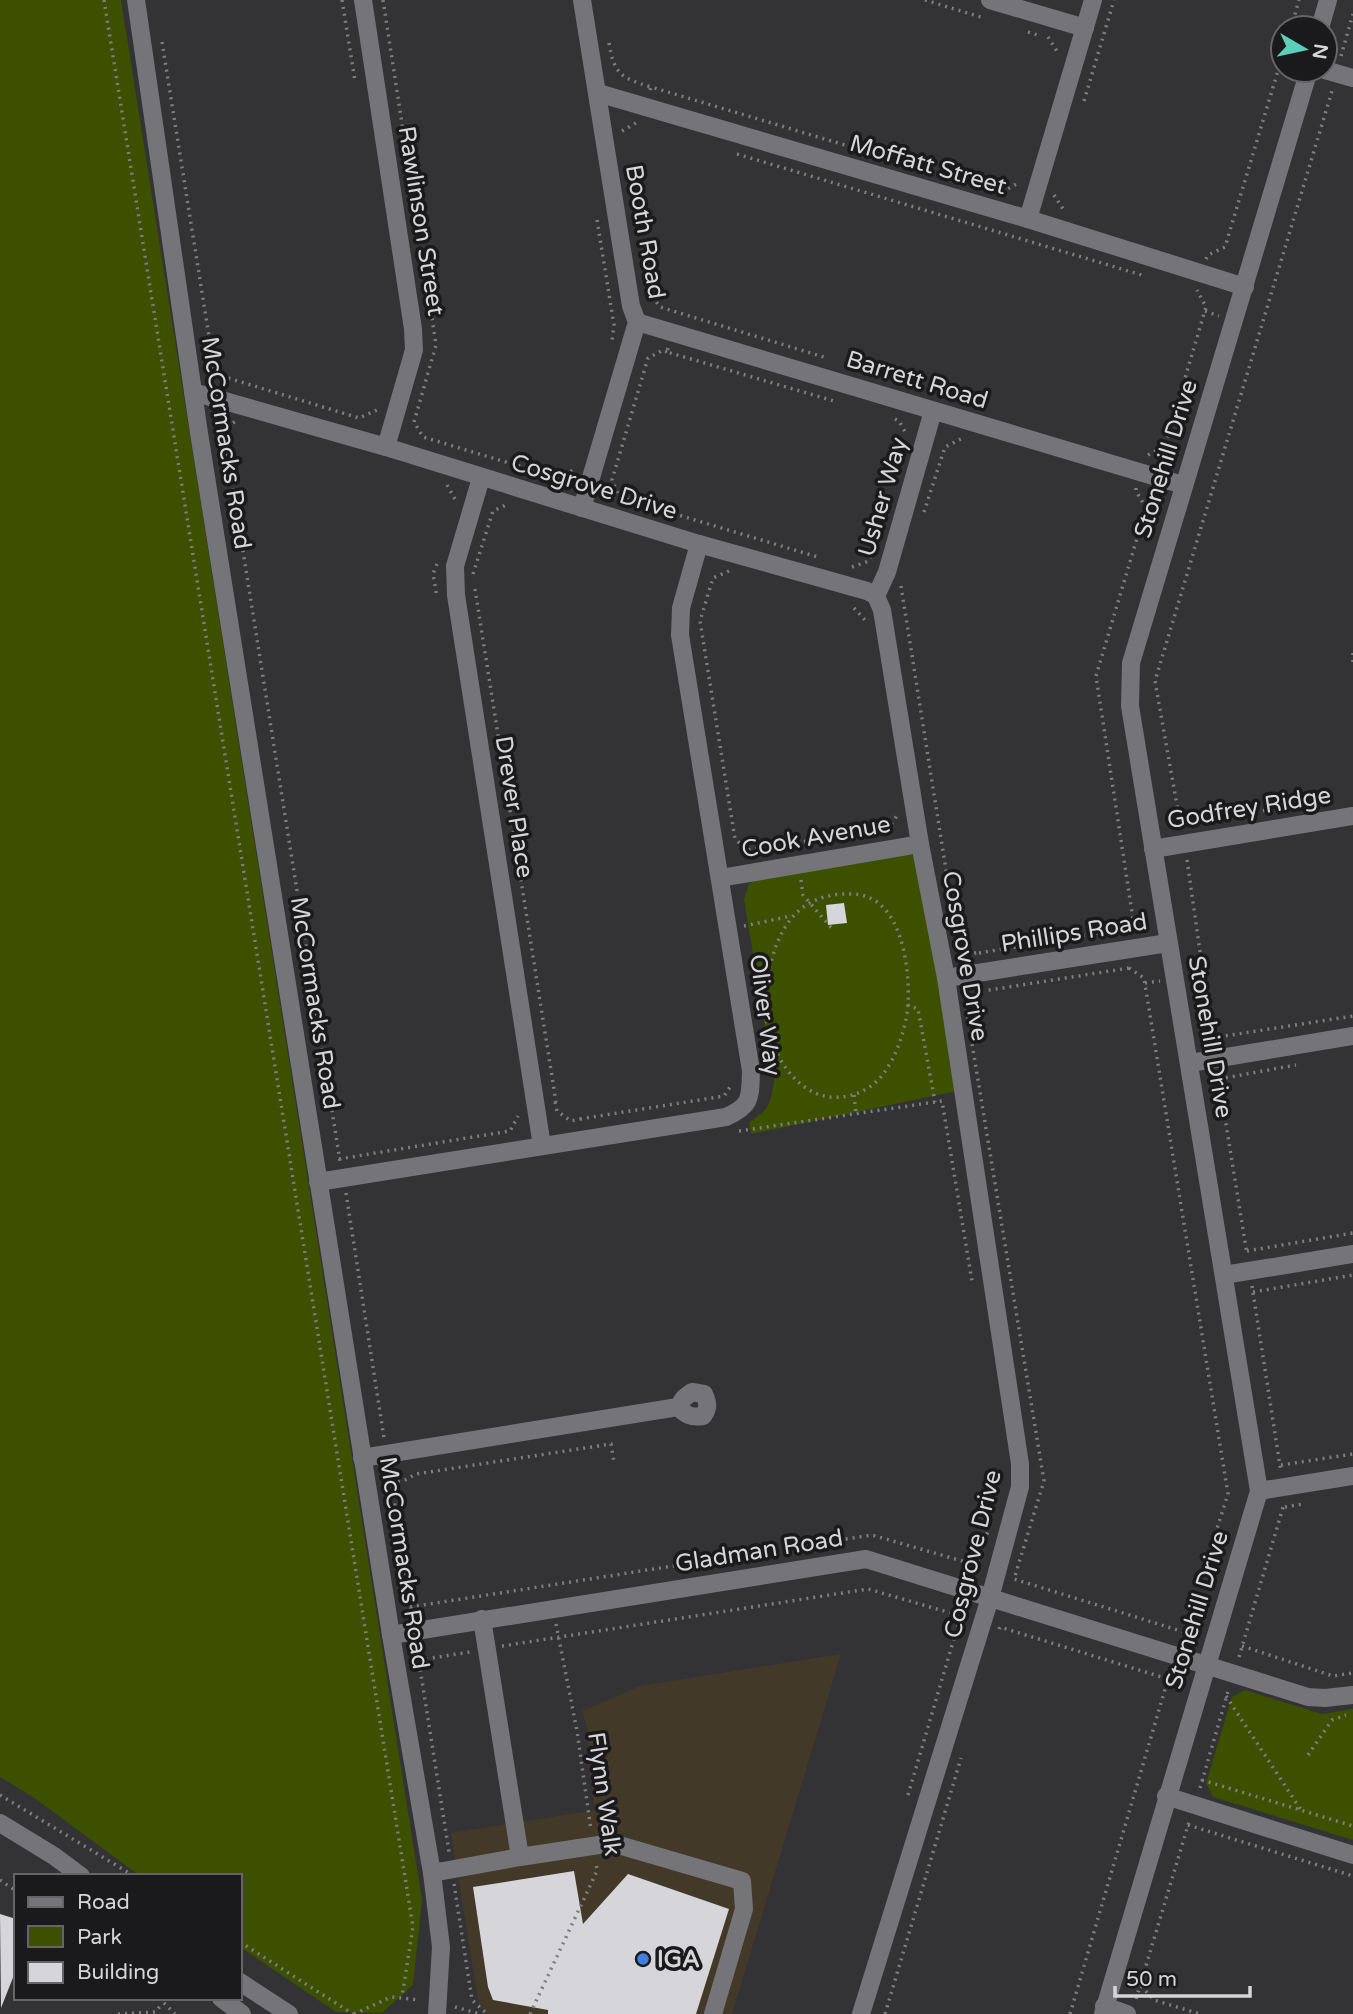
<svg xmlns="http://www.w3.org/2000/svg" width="1353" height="2014" font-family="'Varela Round',sans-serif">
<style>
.commercial{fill:#433928}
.green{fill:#3c5000}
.building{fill:#d6d5d9}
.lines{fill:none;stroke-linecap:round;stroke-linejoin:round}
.path{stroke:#7e7d7f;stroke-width:3.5;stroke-dasharray:2 5;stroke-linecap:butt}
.minor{stroke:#757478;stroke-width:18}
.shop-dot{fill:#3f7fe0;stroke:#1a1a1c;stroke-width:2.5}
.labels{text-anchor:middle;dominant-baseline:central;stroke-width:7;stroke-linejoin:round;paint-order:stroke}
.street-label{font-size:24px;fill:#d6d5d7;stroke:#1a1a1c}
.poi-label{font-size:24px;font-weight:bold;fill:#d6d5d7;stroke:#1a1a1c;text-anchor:start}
</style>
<rect width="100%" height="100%" fill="#333235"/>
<polygon class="commercial" points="841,1654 732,2014 486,2014 479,2006 451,1833 595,1810 587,1757 589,1734 582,1711 640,1686"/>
<g class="green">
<polygon points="0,0 121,0 422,1900 413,1985 382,2013 336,2012 240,1947 240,1876 140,1876 33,1797 0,1777"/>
<path d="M 901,853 L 915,856 L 922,867 L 957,1091 L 751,1134 L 749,1122 C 769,1110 770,1105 774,1082 L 744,899 L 749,884 L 755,879 Z"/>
<polygon points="1245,1690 1322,1714 1353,1709 1353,1840 1213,1797 1206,1783 1232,1697"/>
</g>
<g class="building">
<polygon points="844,903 847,923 828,925 826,905"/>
<polygon points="574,1871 583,1924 628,1874 729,1909 696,2014 548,2014 548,2010 493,2000 488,1987 473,1887"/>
<polygon points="0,1914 16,1919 16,1970 1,2008"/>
</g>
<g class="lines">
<g class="path">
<polyline points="104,0 413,1927 402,1997"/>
<polyline points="342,0 355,81"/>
<polyline points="383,0 436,345 414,422 423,437 559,478 575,469"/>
<polyline points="925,0 984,18"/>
<polyline points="1291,28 1299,0"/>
<polyline points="1028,32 1041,36"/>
<polyline points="1048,37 1058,53"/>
<polyline points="162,42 216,380"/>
<path d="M 609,43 C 614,74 621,78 651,87"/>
<polyline points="1341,56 1353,14"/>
<polyline points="650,90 651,87 885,157"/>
<polyline points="1084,101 1114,0"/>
<polyline points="622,131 636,123"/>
<polyline points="737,154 1145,276"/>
<polyline points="1002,192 1018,183"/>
<polyline points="1054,195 1065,212"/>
<polyline points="597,220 614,325 612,340"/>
<polyline points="1206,259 1208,255 1225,247 1283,54"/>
<polyline points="648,291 660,307 827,358"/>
<polyline points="1205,311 1219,316"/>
<polyline points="668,348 667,352 834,401"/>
<polyline points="667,352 663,350 648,358 612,480 619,497 821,558"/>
<polyline points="215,374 359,418 377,410 378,407"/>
<polyline points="222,419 340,1161"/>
<polyline points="895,419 899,421 907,435"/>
<polyline points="214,430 224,429 236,421"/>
<polyline points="1148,455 1165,446 1206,307 1197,290"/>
<polyline points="447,485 455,499"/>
<polyline points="924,512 945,447 961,439 965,440"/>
<polyline points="437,564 433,574 437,597"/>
<polyline points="852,567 869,561 877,536"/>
<polyline points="729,571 713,578 700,621 735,839 747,850 888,829 898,814"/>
<polyline points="473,574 493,511 508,504"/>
<polyline points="901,586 953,914"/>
<polyline points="475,589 556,1102"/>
<polyline points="854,608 865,620"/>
<polyline points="1353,653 1353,666"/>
<polyline points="1180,824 1268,810"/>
<polyline points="1181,828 1155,681 1332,91"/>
<polyline points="1187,860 1213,1043"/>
<polyline points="801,880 803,895 834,931"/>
<polyline points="744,926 791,916"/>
<polyline points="1135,932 1096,676 1146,508 1136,491 1136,488"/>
<polyline points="958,942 971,954 979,952"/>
<polyline points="979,953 1134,927"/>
<polygon points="1129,968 1144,978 1228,1494 1184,1632 1014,1579 1044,1481 966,1007 977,992"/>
<polyline points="1145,983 1160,981"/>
<path d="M 908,1005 C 906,1031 892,1074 868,1088 C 823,1114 786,1082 771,1039 C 764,1019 765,996 768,976 C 777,928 798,892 853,894 C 902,896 910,967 908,1005 L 918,1009 L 935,1102"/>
<polyline points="1212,1038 1353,1016"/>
<polyline points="1218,1075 1247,1254"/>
<polyline points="1219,1079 1296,1065"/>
<polyline points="854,1095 856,1114"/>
<polyline points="555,1102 557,1111 571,1121 580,1119"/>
<polyline points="580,1119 724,1096 732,1084"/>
<polyline points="739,1131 942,1101 972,1281"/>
<polyline points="339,1159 510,1131 518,1116"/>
<polyline points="346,1193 384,1438"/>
<polyline points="1247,1251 1353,1233"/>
<polyline points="1252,1286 1281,1472"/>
<polyline points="1253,1292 1353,1275"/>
<polyline points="1281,1465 1353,1454"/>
<polyline points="389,1469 412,1614"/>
<polyline points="391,1483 405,1480 416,1474 611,1444 614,1462"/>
<polyline points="1285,1507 1303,1504"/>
<polyline points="973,1574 990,1525"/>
<polyline points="410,1607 872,1535 976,1565"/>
<polyline points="556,1624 577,1731 591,1830"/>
<polyline points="999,1629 1000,1627 1168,1679 1070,2014"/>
<polyline points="502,1646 868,1589 968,1618"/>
<polyline points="1242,1646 1333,1676 1353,1673"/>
<polyline points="417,1649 449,1852"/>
<polyline points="1239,1657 1284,1504"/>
<polyline points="419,1660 470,1652"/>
<polyline points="1167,1683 1182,1687"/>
<polyline points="1226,1696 1301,1810"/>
<polyline points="1308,1755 1332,1720 1346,1715"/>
<polyline points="1202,1780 1353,1826"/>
<polyline points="1200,1788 1229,1688"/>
<polyline points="0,1795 134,1876"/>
<polyline points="908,1795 963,1608"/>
<polyline points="1188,1825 1353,1876"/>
<polyline points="0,1880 16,1891"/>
<polyline points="454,1884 472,2000 487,2014"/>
<polyline points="240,1942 353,2014"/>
<polyline points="1141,1986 1154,2000 1200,2014"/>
<polyline points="159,1998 175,2014"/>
<polyline points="1136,1999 1189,1822"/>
<polyline points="455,2007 480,2014"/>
<polyline points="118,2014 155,2012 163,2003"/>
<polyline points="354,2014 391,1997 420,2000"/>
<polyline points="530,2014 597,1871 596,1862"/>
<polyline points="885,2014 961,1758"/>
</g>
<g class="minor">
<polyline points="136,0 199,433 391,1635 432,1873 441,1947 437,2014"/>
<polyline points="363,0 413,329 414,350 386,447"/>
<polyline points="582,0 631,306 637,322 582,508"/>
<polyline points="990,0 1085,28"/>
<polyline points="1320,28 1328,0"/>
<polyline points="1325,70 1353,78"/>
<polyline points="598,93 1028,219 1245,287"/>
<polyline points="1028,219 1093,0"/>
<polyline points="637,322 1183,485"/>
<polyline points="193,392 386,447 699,544 867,591 876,596 882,610 920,844 946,978 1020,1464 1020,1487 990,1598 861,2014"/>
<polyline points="481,478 455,566 456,595 542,1146"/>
<polyline points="876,596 887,572 933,411"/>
<polyline points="1153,849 1353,816"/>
<polyline points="720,878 920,844"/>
<polyline points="946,978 1168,943"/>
<polyline points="1190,1063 1353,1036"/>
<path d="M 318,1182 L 726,1117 C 752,1105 750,1098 751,1071 L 680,635 L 681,608 L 699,544"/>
<polyline points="1224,1275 1353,1254"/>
<path d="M 362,1458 L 678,1407 L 684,1398 L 692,1392 L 704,1394 C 708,1403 709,1408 703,1416 C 691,1418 686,1415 678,1407"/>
<polyline points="1259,1491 1353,1476"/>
<polyline points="391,1635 866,1559 1308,1697 1325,1698 1353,1695"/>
<polyline points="1166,1796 1353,1855"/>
<polyline points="0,1823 54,1856 81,1876"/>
<polyline points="520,1857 612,1843 742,1881 744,1909 713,2014"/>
<polyline points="432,1873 520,1857 482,1619"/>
<polyline points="240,1982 289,2014"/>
<polyline points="221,1998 242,2014"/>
<polyline points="1104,2006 1127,2014"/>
<polyline points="1103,2014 1259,1491 1130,706 1131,663 1309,70"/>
</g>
</g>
<circle class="shop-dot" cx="643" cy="1959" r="7"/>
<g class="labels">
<g class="street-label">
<text transform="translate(928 165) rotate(16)">Moffatt Street</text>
<text transform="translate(421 221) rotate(81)">Rawlinson Street</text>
<text transform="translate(645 232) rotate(80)">Booth Road</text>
<text transform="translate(917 380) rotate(17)">Barrett Road</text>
<text transform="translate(226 443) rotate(81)">McCormacks Road</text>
<text transform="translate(1166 459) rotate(-73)">Stonehill Drive</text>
<text transform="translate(594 487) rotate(17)">Cosgrove Drive</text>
<text transform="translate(883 497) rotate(-74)">Usher Way</text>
<text transform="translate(514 807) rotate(81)">Drever Place</text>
<text transform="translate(1249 808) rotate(-9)">Godfrey Ridge</text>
<text transform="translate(816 837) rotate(-10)">Cook Avenue</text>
<text transform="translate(1074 933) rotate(-9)">Phillips Road</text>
<text transform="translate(965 956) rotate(80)">Cosgrove Drive</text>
<text transform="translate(315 1003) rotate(81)">McCormacks Road</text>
<text transform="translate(765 1015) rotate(83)">Oliver Way</text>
<text transform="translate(1210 1037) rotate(80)">Stonehill Drive</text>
<text transform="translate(759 1551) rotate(-9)">Gladman Road</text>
<text transform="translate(973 1554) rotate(-76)">Cosgrove Drive</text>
<text transform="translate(404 1563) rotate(81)">McCormacks Road</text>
<text transform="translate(1197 1610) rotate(-73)">Stonehill Drive</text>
<text transform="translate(604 1794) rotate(82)">Flynn Walk</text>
</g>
<g class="poi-label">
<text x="657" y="1959">IGA</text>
</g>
</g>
<rect x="14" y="1874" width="228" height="126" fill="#1a1a1c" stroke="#656567" stroke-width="2"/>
<rect x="28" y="1897" width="35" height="10" fill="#757478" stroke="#656567" stroke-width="2"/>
<text x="77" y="1909" font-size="21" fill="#d6d5d7">Road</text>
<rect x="28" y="1926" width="35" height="21" fill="#3c5000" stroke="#656567" stroke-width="2"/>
<text x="77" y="1944" font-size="21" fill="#d6d5d7">Park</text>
<rect x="28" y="1962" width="35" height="21" fill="#d6d5d9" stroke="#656567" stroke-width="2"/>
<text x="77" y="1979" font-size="21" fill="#d6d5d7">Building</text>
<g transform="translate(1304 49) rotate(99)"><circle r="33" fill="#1a1a1c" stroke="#656567" stroke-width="2"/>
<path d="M0-5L12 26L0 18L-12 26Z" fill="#5dceb8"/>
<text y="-10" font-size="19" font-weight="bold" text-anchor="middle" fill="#d6d5d7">N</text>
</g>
<path d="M1115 1986v10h135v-10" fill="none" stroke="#d6d5d7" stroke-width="3.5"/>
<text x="1126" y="1986" font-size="21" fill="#d6d5d7" stroke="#1a1a1c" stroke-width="5" paint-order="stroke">50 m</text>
</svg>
